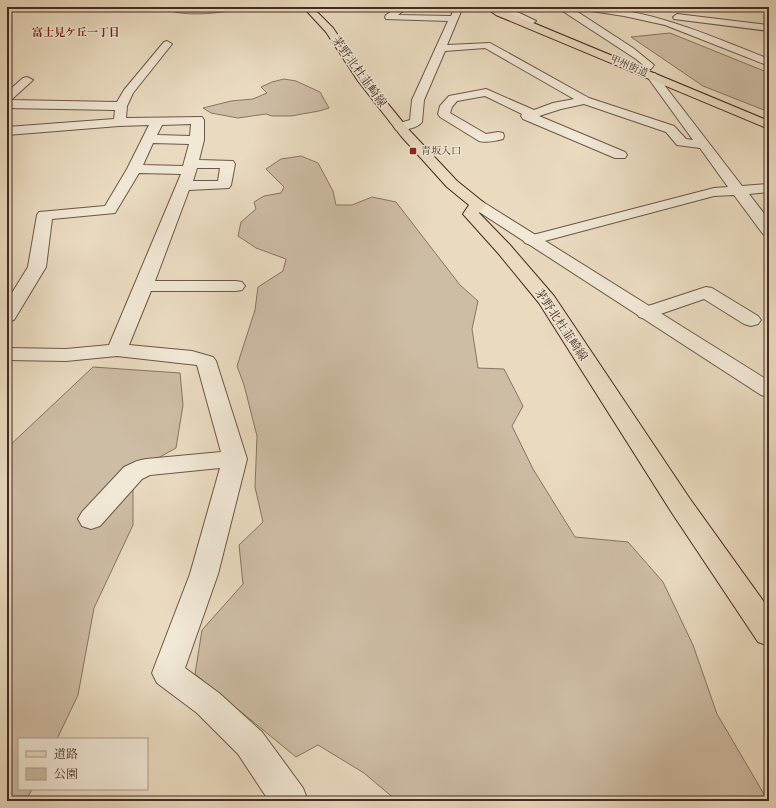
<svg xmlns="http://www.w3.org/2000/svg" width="776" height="808" font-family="'IM FELL Double Pica','Noto Serif JP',serif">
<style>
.green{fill:#cebda5;stroke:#887462}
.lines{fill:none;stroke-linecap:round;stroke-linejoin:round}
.minor-casing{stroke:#6d5648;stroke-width:2}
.tertiary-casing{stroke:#6d5648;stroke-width:2}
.primary-casing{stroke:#432a20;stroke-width:2}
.trunk-casing{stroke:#432a20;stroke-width:2}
.minor{fill:#f1e8d6;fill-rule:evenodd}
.tertiary{fill:#f1e8d6;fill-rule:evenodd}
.primary{fill:#eadbc0;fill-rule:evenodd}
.trunk{fill:#eadbc0;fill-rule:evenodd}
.poi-dot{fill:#8f2418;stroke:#f1e8d6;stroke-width:1.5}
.labels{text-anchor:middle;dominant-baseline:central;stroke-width:3;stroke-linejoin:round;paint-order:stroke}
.far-street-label{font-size:10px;fill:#432a20;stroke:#f1e8d6}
.far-poi-label{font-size:10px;fill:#432a20;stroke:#f1e8d6;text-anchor:start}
.far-neighbourhood-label{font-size:11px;font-weight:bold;fill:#7a1f14;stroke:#f1e8d6}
.street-label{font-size:12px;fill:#432a20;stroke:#f1e8d6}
</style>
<rect width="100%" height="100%" fill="#eadbc0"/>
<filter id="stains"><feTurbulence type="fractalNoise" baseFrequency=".005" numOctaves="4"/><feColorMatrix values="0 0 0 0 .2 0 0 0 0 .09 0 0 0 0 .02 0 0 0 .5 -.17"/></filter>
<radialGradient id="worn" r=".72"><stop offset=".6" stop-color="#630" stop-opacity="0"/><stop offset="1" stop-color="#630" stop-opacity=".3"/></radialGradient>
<g class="green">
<path d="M 178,7 L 237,7 L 237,10 C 217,13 194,16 174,12 Z"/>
<polygon points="670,33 769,73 769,112 703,86 631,37"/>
<polygon points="284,79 296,81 320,92 329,108 319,111 291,116 272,116 266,114 238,118 211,113 203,108 231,101 253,99 267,93 261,87 272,82"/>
<polygon points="301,156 318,163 333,191 336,205 352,205 372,197 396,202 460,285 478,301 472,329 478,368 504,369 523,406 512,426 533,469 575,537 628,542 663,582 693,645 717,714 768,801 397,801 364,773 318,745 296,757 195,674 202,630 243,584 239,545 263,522 255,487 257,436 244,385 237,366 255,310 258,287 283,271 286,259 256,248 238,236 241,222 256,209 254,202 264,196 281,193 284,187 266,169 281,159"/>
<polygon points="93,367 180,373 183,405 176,448 133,472 133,525 94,608 78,695 57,739 19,739 19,789 32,789 26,801 7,801 7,448"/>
</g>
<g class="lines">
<defs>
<g id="minor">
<path d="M 398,7 L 408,7 L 398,15 L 451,16 L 455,7 L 483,7 L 482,10 L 462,9 L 447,45 L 490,43 L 589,98 L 674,126 L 686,139 L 693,140 L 646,75 L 647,73 L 655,73 L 742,186 L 769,184 L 769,192 L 749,194 L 769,220 L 769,236 L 763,234 L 734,195 L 714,196 L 537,243 L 531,245 L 525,243 L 523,240 L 525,237 L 714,188 L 728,187 L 700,148 L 677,145 L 666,132 L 584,104 L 561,109 L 539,116 L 625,152 L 627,155 L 625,158 L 615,158 L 523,119 L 521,116 L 522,114 L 485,96 L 457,101 L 452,107 L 450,113 L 486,134 L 498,132 L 503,133 L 504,136 L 503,139 C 495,141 487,143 479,141 L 440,117 L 438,114 L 440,106 L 449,96 L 486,89 L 534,110 L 553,103 L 574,99 L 485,48 L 445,51 L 424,100 L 422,122 C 418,128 403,131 396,130 L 394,127 L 396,124 L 410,120 L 412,100 L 448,21 L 386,19 L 385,17 L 386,15 Z"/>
<polygon points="497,7 507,7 536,21 532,24 529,23 503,12 496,11 495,9"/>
<polygon points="562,7 570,7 633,48 654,65 651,69 643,69 642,67 643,65 636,59 564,12"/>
<path d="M 581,7 C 648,7 708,35 769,59 L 769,66 L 665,25 L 624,16 L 585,10 Z"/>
<polygon points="677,14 769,25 769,31 674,19 673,17"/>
<path d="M 167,41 L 172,44 L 133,93 L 127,106 L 126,118 L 202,117 L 204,120 L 204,140 L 199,160 L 233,161 L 235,164 L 231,185 L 229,188 L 189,190 L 155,281 L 236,281 L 242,282 L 245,286 L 242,290 L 236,291 L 151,291 L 129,345 L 192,351 L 213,357 L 216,361 L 247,459 L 218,574 L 185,668 L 219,693 L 262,732 L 303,788 L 308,801 L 269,801 L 238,754 L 197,713 L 157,683 L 152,673 L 190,574 L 220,468 L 150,475 L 142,479 L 100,526 L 91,529 L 82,526 L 78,519 L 82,512 L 124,467 L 137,461 L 146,459 L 221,452 L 197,365 L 117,356 L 66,361 L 7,360 L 7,348 L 66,349 L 109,345 L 181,174 L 139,173 L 115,213 L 52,219 L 46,267 L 14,320 L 7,322 L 7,301 L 28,267 L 37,215 L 39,212 L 105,206 L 127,169 L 149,125 L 119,126 L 7,135 L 7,127 L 114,119 L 115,110 L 7,108 L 7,92 L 23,78 L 27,77 L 33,80 L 11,100 L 117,102 L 124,90 L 164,42 ZM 191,124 L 190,136 L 157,135 L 162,125 ZM 153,143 L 189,144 L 183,166 L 143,165 ZM 197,168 L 220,168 L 218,181 L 193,181 Z"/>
<polygon points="706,287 712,288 758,316 761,320 758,324 751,326 744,324 704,299 646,319 639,317 637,313 639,309"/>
</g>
<polygon id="tertiary" points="478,200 483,202 769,381 769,397 761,395 473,208 470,205 473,202"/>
<polygon id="primary" points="303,7 312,7 333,28 366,77 410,131 457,181 483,202 486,205 479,213 510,245 554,296 690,499 769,609 769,646 758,642 672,513 539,303 498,253 463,214 469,205 447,187 401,136 358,81 326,32"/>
<polygon id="trunk" points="485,7 495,7 769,121 769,129 496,15"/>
</defs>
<use href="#minor" class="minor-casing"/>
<use href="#tertiary" class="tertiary-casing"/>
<use href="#primary" class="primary-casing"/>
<use href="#trunk" class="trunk-casing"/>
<use href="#minor" class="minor"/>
<use href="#tertiary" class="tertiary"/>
<use href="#primary" class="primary"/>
<use href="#trunk" class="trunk"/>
</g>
<rect class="poi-dot" x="409" y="147" width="8" height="8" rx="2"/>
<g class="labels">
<g class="far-street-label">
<text transform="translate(629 66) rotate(23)">甲州街道</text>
</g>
<g class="far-poi-label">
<text x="421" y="151">青坂入口</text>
</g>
<g class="far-neighbourhood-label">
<text x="76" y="32">富士見ケ丘一丁目</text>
</g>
<g class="street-label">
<text transform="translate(359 72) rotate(54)">茅野北杜韮崎線</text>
<text transform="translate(561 325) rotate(56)">茅野北杜韮崎線</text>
</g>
</g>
<rect width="776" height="808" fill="none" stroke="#eadbc0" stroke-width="24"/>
<rect x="8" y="8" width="760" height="792" fill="none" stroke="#432a20" stroke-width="2"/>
<rect x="12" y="12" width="752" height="784" fill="none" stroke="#432a20"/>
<rect x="18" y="738" width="130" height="52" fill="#f1e8d6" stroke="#ab9c8d"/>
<rect x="26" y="751" width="20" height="6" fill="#eadbc0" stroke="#ab9c8d"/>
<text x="54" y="758" font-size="12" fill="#432a20">道路</text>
<rect x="26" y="768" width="20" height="12" fill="#cebda5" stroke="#ab9c8d"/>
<text x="54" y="778" font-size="12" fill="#432a20">公園</text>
<rect width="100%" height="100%" filter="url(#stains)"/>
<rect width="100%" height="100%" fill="url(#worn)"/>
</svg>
